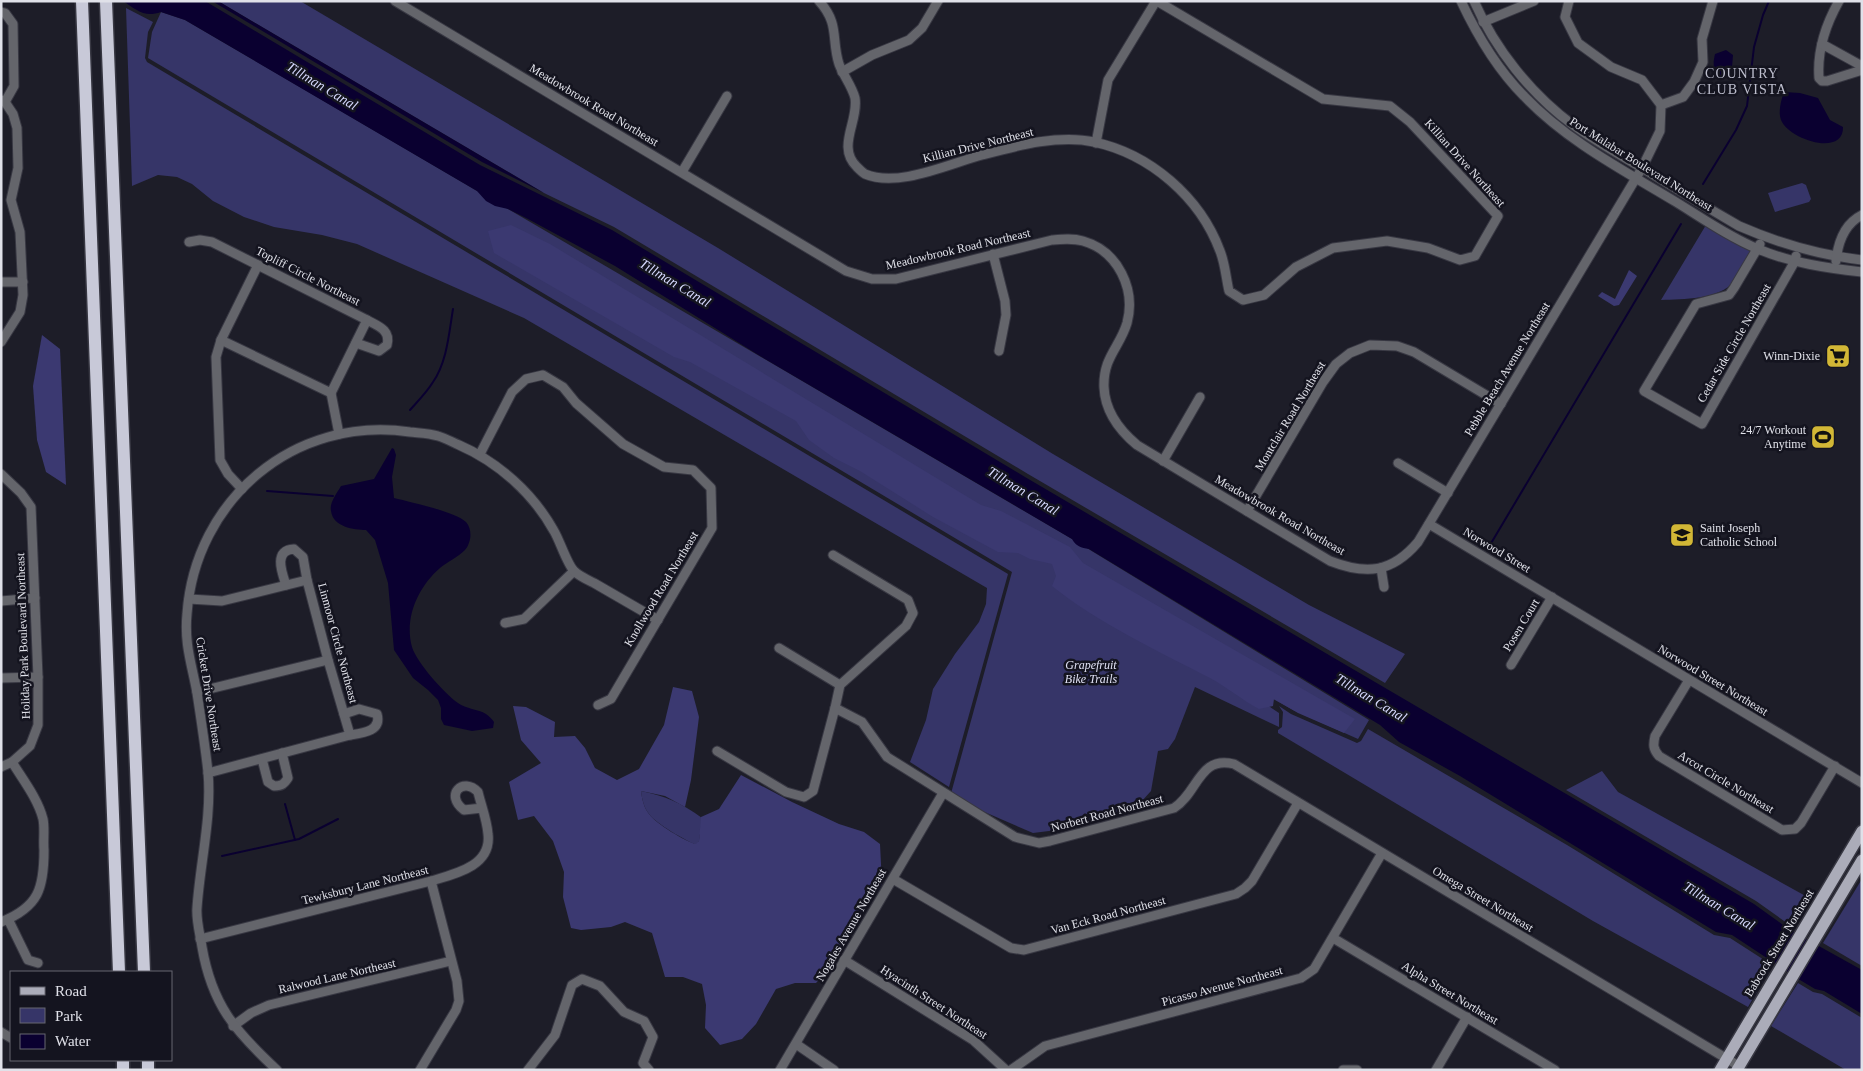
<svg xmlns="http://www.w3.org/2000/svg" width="1863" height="1071" font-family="'Times New Roman',serif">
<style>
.green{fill:#363568}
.forest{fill:#3b3971}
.water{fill:#0a0030}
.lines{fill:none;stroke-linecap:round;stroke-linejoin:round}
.stream{stroke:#0a0030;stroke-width:2}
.minor-casing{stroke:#383843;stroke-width:11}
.major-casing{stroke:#383843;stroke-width:14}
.highway-casing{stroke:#383843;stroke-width:15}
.minor{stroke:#64656b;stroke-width:9}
.major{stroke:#abacb9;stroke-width:11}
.highway{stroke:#c8c9d8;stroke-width:12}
.labels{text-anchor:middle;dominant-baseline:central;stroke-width:5;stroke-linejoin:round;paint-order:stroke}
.street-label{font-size:12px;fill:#e0e1e9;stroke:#14141f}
.poi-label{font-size:12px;fill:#e0e1e9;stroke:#14141f;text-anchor:end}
.park-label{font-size:12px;font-style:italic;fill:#e1e2f5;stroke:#14141f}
.neighbourhood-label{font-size:14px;letter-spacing:1px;fill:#bdbecd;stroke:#14141f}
.water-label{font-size:14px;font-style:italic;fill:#d5d8fc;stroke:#14141f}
</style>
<rect width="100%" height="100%" fill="#1d1d28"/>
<g class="green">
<polygon points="218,1 300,1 718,248 1053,454 1309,605 1405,654 1385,683 1028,474 614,227 544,193"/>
<polygon points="126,8 153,22 148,32 145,58 147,62 1008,574 949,787 910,762 926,720 933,689 955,654 979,622 986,604 987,588 524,318 357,244 322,235 274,227 244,217 213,201 192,184 177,177 158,175 132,186"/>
<polygon points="161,12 185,20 1072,539 1369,720 1358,739 1293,710 1264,694 1267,705 1279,713 1279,727 1195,687 1175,739 1168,749 1158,751 1151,791 1141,802 1104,818 1065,829 1033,833 950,797 1012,572 148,58 152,32"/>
<polygon points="1802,183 1806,185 1811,199 1809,202 1775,212 1768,193"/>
<path d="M 1706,225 L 1752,251 C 1746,261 1741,272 1734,281 C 1720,300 1682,299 1661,300 Z"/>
<polygon points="1279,706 1291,714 1357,743 1361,741 1368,729 1567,845 1714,935 1730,938 1772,965 1748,1007 1593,921 1278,733 1278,730 1282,727 1283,712"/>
<polygon points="1602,771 1618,792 1811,899 1794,928 1756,901 1566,790"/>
<path d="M 641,791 C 665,796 682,803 702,818 L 699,841 L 697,845 C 686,841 655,823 649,814 C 644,808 642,799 641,791 Z"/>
<polygon points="1862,879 1862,966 1823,943"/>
<polygon points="1798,983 1813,992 1822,994 1862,1018 1862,1070 1846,1070 1771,1026"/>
</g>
<g class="forest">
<path d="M 511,225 L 550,244 L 981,505 L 1001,511 L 1070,547 L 1083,563 L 1355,719 L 1344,733 L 1298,713 L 1274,699 L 1273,706 L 1259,709 C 1242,700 1227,687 1210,678 C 1158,651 1098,623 1052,586 L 1056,576 L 1052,564 L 1030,559 L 1018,553 L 998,552 L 933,517 L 860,471 L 834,458 L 809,440 L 796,421 L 690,362 L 674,357 L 494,253 L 488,231 Z"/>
<polygon points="1629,270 1637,276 1619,305 1614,306 1598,296 1602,292 1615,299"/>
<polygon points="42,335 60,349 66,485 46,472 37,440 33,386"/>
<path d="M 673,687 L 692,691 L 699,717 L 691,780 L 685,807 L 665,796 L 641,791 C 642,799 644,808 649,814 C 655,823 686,842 696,844 L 699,841 L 701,817 L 719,809 L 741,775 L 792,802 L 839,824 L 864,832 L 880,844 L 882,884 L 830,967 L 816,983 L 795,983 L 776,989 L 756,1024 L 742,1039 L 720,1045 L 705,1028 L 706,1005 L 702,984 L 683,977 L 665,977 L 652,933 L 625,922 L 611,927 L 581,930 L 571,928 L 563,897 L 564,872 L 553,841 L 534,816 L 518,820 L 509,782 L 541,763 L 521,740 L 513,706 L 526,707 L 555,722 L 554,737 L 575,736 L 585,748 L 595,768 L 617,780 L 639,769 L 664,725 Z"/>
</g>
<g class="water">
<path d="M 123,1 L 205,1 L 480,165 L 612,230 L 1025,477 L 1754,904 L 1790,930 L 1862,970 L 1862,1014 L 1824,991 L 1815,989 L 1800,980 L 1732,935 L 1716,932 L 1460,776 L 1399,742 L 1380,725 L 1089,549 C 1081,548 1076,546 1072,539 L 760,356 L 615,266 L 528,219 L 508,209 L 495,206 L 486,201 L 477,191 L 185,20 L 161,12 C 144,18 137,10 123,1 Z"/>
<polygon points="212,1 218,1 544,193 482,162"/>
<path d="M 1726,50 L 1733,55 L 1732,68 L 1728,77 C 1713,77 1712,66 1715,54 Z"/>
<path d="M 1784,92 L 1800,93 L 1818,98 L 1830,120 L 1843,127 C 1844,157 1789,140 1781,120 C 1778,112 1781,100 1784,92 Z"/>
<path d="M 392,448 L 394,449 L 396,455 L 392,477 L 394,498 C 410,502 456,512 466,522 C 473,530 471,543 465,550 C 458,557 447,562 440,568 C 418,587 404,618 412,647 C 417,663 444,693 458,703 C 466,709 478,709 486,714 C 489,716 492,719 494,722 L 493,728 L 472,731 L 444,725 L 441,719 L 441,708 L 438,700 L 428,690 L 413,678 L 394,650 L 388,583 L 375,540 L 366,530 C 354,530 333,527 331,511 C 329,503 337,493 341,486 L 374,479 Z"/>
</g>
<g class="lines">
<g class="stream">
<polyline points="1703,184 1736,130 1747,106 1754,47 1763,15 1769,1"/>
<path d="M 410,410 C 418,401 427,392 433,382 C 447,362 449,333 453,309"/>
<polyline points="267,491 333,496"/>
<polyline points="1490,545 1681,224"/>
<polyline points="285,804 295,840"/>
<polyline points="222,856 299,839 338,819"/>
</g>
<defs>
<g id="minor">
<path d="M 395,1 L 846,271 L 872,279 L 896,279 L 1052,240 C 1063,239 1073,238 1083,241 C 1118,251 1136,289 1127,323 C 1120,347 1103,357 1104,387 C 1105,412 1119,430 1137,445 L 1330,561 C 1366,575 1392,573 1418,542 L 1642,168 L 1660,131 L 1661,105 L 1642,80 L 1611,67 L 1578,43 L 1565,17 L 1569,1"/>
<path d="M 819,1 C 840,24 831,39 839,64 C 843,75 852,86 855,98 C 859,121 836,147 857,167 C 859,169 862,172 865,174 C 898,188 948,164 982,155 C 1016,146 1059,134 1094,142 C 1150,154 1200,197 1220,251 C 1225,263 1226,278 1229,291 L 1243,300 L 1264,295 L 1296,267 L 1333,248 L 1387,241 L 1428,248 L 1460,260 L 1475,256 L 1498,216 L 1410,122 L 1390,106 L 1323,99 L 1157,1"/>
<path d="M 1461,1 C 1477,35 1497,69 1524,96 C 1567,141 1623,170 1676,202 C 1702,218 1729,237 1758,249 C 1791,263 1827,268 1862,272"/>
<path d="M 1474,1 C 1495,49 1531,94 1573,125 C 1596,142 1622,156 1647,171 C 1678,190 1708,208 1739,226 C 1778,243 1819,255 1862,260"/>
<path d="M 1839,1 C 1826,24 1817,51 1819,78 L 1822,81 L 1827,81 L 1862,70"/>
<polyline points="1,12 5,13 13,24 14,86 5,102"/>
<polyline points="1483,22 1534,1"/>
<polyline points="1822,44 1862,66"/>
<polyline points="842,72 872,55 909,40 922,28 938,1"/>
<polyline points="1,100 5,102 13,114 17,128 18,168 11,200 20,232 23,295 20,312 1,342"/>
<polyline points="1661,105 1683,97 1694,82 1703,62 1702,39 1713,1"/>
<polyline points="1096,143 1108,80 1156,1"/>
<polyline points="682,172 727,96"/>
<polyline points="189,242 200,240 212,242 367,320 331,393"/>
<polyline points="1760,244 1734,288 1729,295 1696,304 1644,391 1702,424 1795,261 1796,256"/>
<polyline points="993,254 1005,301 1006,315 999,351"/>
<path d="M 1836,261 C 1838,242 1844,224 1862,215"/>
<polyline points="1,282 23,282"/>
<polyline points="221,340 331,393 339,434"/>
<path d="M 356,343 L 379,351 L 387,345 C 391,330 378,326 367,320"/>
<polyline points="480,454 512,392 526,379 543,375 563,387 576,403 623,444 664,467 693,470 711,488 712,528 611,699 598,705"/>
<polyline points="1163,461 1200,397"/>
<polyline points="1398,463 1448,493"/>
<path d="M 1,474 L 21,493 L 31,507 L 38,677 L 38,725 L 30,746 L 12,762 C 23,780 38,799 43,819 C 45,829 43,840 44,850 C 44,888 39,907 1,922"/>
<polyline points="242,489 228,474 220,460 216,357 221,340 258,265"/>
<polyline points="1247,511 1323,382 1336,364 1350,353 1370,345 1397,346 1414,352 1501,404"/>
<polyline points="1429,524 1862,783"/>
<polyline points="1381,568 1384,587"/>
<path d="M 286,585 C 282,573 273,550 294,549 L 303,557 L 307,580"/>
<polyline points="189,599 222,601 307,580 328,660 350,735 208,773"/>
<polyline points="1,601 35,598"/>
<polyline points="505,623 524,619 574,571"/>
<polyline points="779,648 840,685"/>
<polyline points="1511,665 1552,597"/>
<polyline points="1,678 38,677"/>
<path d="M 1689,680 L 1655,736 C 1653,745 1653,749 1659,756 L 1782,830 L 1795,829 L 1801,823 L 1835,766"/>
<polyline points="197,692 328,660"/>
<path d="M 835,708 L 862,722 L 887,757 L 1015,837 L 1039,843 L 1050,841 L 1174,808 C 1198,793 1199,755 1234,764 L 1739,1066"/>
<path d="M 344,714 L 359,709 L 377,714 C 382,731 363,733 350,735"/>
<polyline points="717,751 786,792 804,797 813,791 835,708 840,685 906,626 913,613 908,600 833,555"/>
<path d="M 262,759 L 268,782 L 274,786 C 282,786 284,784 288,778 L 282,753"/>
<polyline points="1,767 12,762"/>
<polyline points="893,879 1011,948 1024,950 1236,894 1245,888 1252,881 1298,803"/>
<polyline points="8,919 28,960 38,963"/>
<polyline points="1333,938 1555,1070"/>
<path d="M 200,939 L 431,881 C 455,874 492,866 488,834 C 487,820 481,805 478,792 C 463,776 444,795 464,810 L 482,808"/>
<polyline points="844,960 973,1040 1006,1070"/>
<polyline points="233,1026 251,1013 269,1005 451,961"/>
<polyline points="1,1032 11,1038"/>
<polyline points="796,1044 834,1070"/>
<path d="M 277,1070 C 235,1031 212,1005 202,947 C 200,934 196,920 197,908 C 200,863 212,817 208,772 C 205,745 201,719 197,693 C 192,665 184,644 187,614 C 195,500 294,415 410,432 C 419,433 429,433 438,436 C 445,438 452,442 459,445 C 498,462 533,493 554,531 C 560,541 567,564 574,571 C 579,576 588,580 594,583 C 615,595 637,608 658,620"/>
<polyline points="420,1070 456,1010 459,1001 457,981 431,881"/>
<polyline points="528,1070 555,1035 572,985 582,979 600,986 624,1012 644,1021 653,1037 643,1063 649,1070"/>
<polyline points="780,1070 943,793"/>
<polyline points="1011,1070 1045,1046 1301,978 1314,969 1382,853"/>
<polyline points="1343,1070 1357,1070"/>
<polyline points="1436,1070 1467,1017"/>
</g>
<g id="major">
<polyline points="1720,1070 1862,831"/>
<polyline points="1737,1070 1862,860"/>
</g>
<g id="highway">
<polyline points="82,1 119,972"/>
<polyline points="106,1 144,972"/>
<polyline points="123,1060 123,1070"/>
<polyline points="148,1060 148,1070"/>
</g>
</defs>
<use href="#minor" class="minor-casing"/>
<use href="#major" class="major-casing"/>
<use href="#highway" class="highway-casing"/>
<use href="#minor" class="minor"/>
<use href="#major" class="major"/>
<use href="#highway" class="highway"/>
</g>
<defs>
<symbol id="supermarket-square" viewBox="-11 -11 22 22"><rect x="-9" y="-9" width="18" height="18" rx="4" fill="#d2b736" stroke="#14141f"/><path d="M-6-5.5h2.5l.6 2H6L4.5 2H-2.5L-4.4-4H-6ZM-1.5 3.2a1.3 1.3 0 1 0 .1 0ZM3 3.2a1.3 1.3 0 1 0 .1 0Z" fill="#111"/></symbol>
<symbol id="stadium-square" viewBox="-11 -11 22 22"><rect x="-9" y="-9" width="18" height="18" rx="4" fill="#d2b736" stroke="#14141f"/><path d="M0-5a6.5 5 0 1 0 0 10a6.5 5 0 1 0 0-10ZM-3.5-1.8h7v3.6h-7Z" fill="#111"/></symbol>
<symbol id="school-square" viewBox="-11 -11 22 22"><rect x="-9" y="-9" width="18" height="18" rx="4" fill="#d2b736" stroke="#14141f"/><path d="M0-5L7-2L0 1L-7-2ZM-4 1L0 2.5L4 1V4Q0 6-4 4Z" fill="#111"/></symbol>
</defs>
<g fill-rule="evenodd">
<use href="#supermarket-square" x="1824" y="342" width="28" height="28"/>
<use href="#stadium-square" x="1809" y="423" width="28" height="28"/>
<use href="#school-square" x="1668" y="521" width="28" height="28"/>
</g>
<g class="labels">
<g class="street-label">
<text transform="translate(594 105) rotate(31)">Meadowbrook Road Northeast</text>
<text transform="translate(978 145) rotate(-14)">Killian Drive Northeast</text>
<text transform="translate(1465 163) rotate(48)">Killian Drive Northeast</text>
<text transform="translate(1641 164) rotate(32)">Port Malabar Boulevard Northeast</text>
<text transform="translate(958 249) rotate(-13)">Meadowbrook Road Northeast</text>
<text transform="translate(308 276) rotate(27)">Topliff Circle Northeast</text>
<text transform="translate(1734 343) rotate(-60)">Cedar Side Circle Northeast</text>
<text transform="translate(1507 369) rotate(-59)">Pebble Beach Avenue Northeast</text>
<text transform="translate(1290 416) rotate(-59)">Montclair Road Northeast</text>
<text transform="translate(1280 515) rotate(30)">Meadowbrook Road Northeast</text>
<text transform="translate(1497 550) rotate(31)">Norwood Street</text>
<text transform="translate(661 589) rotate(-59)">Knollwood Road Northeast</text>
<text transform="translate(1521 625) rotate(-59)">Posen Court</text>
<text transform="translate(23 636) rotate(-92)">Holiday Park Boulevard Northeast</text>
<text transform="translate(338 643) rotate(75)">Linmoor Circle Northeast</text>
<text transform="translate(1713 680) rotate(31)">Norwood Street Northeast</text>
<text transform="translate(209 694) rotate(81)">Cricket Drive Northeast</text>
<text transform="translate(1726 782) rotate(31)">Arcot Circle Northeast</text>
<text transform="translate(1107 813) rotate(-15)">Norbert Road Northeast</text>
<text transform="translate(365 885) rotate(-14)">Tewksbury Lane Northeast</text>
<text transform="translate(1483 899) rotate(31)">Omega Street Northeast</text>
<text transform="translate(1108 915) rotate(-15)">Van Eck Road Northeast</text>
<text transform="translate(851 925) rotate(-60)">Nogales Avenue Northeast</text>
<text transform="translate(1779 943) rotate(-59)">Babcock Street Northeast</text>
<text transform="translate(337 976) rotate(-13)">Ralwood Lane Northeast</text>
<text transform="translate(1222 986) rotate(-15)">Picasso Avenue Northeast</text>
<text transform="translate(1450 993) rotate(31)">Alpha Street Northeast</text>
<text transform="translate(934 1002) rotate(33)">Hyacinth Street Northeast</text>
</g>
<g class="poi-label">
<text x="1820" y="356">Winn-Dixie</text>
<text x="1806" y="430">24/7 Workout<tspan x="1806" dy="14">Anytime</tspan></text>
<text x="1700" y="528" text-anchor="start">Saint Joseph<tspan x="1700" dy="14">Catholic School</tspan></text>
</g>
<g class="park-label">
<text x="1091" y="665">Grapefruit<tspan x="1091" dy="14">Bike Trails</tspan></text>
</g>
<g class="neighbourhood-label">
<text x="1742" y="73">COUNTRY<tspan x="1742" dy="16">CLUB VISTA</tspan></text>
</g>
<g class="water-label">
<text transform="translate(322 86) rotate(31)">Tillman Canal</text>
<text transform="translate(675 283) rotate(31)">Tillman Canal</text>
<text transform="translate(1023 491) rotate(31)">Tillman Canal</text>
<text transform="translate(1371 698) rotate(31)">Tillman Canal</text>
<text transform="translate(1719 906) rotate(31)">Tillman Canal</text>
</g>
</g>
<rect width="1863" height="1071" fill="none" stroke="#e0e1e9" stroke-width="5"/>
<rect x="10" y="971" width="162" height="90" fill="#14141f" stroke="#666670"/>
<rect x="20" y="987" width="25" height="8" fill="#abacb9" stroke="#666670"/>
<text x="55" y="996" font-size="15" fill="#e0e1e9">Road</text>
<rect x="20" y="1008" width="25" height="15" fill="#363568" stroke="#666670"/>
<text x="55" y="1021" font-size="15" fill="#e0e1e9">Park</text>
<rect x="20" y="1034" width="25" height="15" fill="#0a0030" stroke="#666670"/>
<text x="55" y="1046" font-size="15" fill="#e0e1e9">Water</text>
</svg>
